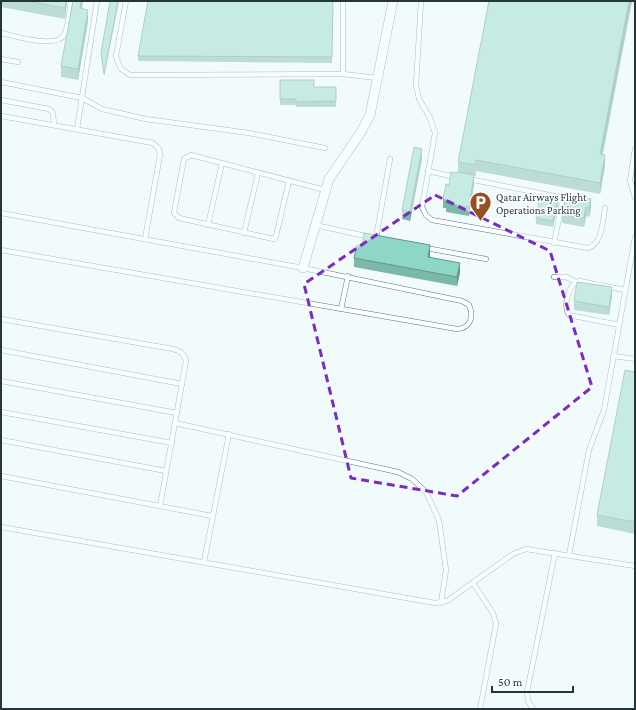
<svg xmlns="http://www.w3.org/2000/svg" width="636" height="710" font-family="'Crimson Pro',serif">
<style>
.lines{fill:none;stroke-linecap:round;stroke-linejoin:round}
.service-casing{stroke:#50787f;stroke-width:5.5}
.minor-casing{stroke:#50787f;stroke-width:10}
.service{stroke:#fff;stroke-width:4.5}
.minor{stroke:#fff;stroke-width:9}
.wall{fill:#7ab9aa}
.shaded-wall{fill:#63968b}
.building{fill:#8ed7c6;stroke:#63968b}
.marked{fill:none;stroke:#7b2cbf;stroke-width:3;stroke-dasharray:8 5;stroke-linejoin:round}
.labels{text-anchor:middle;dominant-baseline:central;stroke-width:3;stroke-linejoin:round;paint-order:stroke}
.poi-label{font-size:11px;fill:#253639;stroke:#fff;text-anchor:start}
</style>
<rect width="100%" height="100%" fill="#f2fbfc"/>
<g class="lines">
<defs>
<g id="service">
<polyline points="126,1 116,56 120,68 130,75 343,74 377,78"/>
<path d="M 421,1 L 416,85 L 419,99 L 430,118 L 435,133 L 422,207 L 426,215 L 432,220 L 588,248 C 602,245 603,220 605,208"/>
<path d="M 1,33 C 15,36 56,49 64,35 C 69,26 69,11 71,1"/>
<polyline points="1,59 18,62"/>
<polyline points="343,74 343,1"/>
<polyline points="1,82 82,98 102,109 146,119 249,133 325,148"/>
<polyline points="1,100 49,109 53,113 54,125"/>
<polyline points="1,116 153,143 159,149 160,155 145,239"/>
<polyline points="77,129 97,1"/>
<polyline points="635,149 630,180 635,198"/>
<polyline points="428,171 455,177"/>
<polyline points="469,179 559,197 562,203 554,243"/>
<polyline points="289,181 276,236 274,239 179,218 174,213 184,159 191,155 325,190"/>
<path d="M 1,213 L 303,268 L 462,301 L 469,305 C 474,316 471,328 457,329 L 1,250"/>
<polyline points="208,225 222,163"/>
<polyline points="315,225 370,237"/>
<polyline points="244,233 258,173"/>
<polyline points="376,238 390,159"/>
<polyline points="426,248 486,259"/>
<polyline points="554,277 566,277 576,282"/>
<polyline points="341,309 348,276"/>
<path d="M 1,319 L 173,349 C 180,351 184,353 186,361 L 160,506"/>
<path d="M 619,325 L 569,315 C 563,306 568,284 579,281 L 625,290"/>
<polyline points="1,350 182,384"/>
<polyline points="613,356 635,359"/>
<polyline points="1,381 177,413"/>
<polyline points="1,412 172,443"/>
<polyline points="175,423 398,472 412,479 426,492 439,520 446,570 441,603"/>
<polyline points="1,440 166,471"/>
<polyline points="1,476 212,516"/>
<polyline points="1,527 435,603 447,601 513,554 526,549 635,566"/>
<polyline points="569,555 589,450 604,410 635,237"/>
<polyline points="204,562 229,434"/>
<polyline points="473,583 493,613 496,624 480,709"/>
<polyline points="533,709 528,701 527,692 555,553"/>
</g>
<polyline id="minor" points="303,268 329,179 361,132 370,115 393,1"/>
</defs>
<use href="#service" class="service-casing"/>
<use href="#minor" class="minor-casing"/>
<use href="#service" class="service"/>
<use href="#minor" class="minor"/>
</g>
<g class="wall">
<polygon points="1,1 67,1 65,19 1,7"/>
<polygon points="73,1 83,1 82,9 88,21 78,80 61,77 61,66"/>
<polygon points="333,1 332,63 138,61 138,56"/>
<polygon points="632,1 603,154 605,166 600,194 476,171 476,176 474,176 474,184 469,216 446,212 446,208 443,208 443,199 449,185 458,172 458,162"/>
<polygon points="280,80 314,87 336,87 336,107 296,107 296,105 280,105"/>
<polygon points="422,158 410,221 402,219 402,210"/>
<polygon points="566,195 591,208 589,217 586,216 584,227 562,223 562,214"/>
<polygon points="558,204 553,227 536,224 536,218"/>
<polygon points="362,246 430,254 430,258 460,272 457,286 354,267 354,258"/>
<polygon points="612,296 609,315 574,310 574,301"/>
<polygon points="635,372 635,534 597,526 597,515"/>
</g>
<g class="shaded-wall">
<polygon points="66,1 67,1 65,19 65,8"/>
<polygon points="81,1 83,1 80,19 80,8"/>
<polygon points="118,1 119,1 104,77 104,74"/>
<polygon points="629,1 632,1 600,165 600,154"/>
<polygon points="88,10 88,21 78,80 78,69"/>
<polygon points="422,149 422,158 410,221 410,212"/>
<polygon points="605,155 605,166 600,194 600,183"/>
<polygon points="474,175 474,184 469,216 469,207"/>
<polygon points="558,198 558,204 553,227 553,221"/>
<polygon points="591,199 591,208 589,217 589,208"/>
<polygon points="586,207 586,216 584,227 584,218"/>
<polygon points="430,245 430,254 428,266 428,257"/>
<polygon points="460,263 460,272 457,286 457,277"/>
<polygon points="612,287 612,296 609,315 609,307"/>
</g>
<g class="building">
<polygon points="26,1 66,1 65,8"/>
<polygon points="73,1 81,1 80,8 88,10 78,69 61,66"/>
<polygon points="110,1 118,1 104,74 101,53"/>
<polygon points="148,1 333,1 332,57 138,56"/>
<polygon points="489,1 629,1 600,154 605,155 600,183 476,160 476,165 458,162"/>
<polygon points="280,80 314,80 314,87 336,87 336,101 296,102 296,99 280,99"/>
<polygon points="414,147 422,149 410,212 402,210"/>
<polygon points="451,172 457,173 457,172 474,175 469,207 446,203 447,200 443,199 446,184 449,185"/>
<polygon points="540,194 558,198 553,221 536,218"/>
<polygon points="566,195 591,199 589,208 586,207 584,218 562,214"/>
<polygon points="364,233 430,245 428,257 460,263 457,277 354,258 357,245 362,246"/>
<polygon points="577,282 612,287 609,307 574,301"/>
<polygon points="625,370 635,372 635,522 597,515"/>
</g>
<path d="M0 0H636V710H0ZM 435,195 L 550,251 L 592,387 L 457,496 L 351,478 L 304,284 Z" fill="#f2fbfc" fill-opacity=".55" fill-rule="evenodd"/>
<path class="marked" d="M 435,195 L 550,251 L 592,387 L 457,496 L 351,478 L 304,284 Z"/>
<defs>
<symbol id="parking-pin" viewBox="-11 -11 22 30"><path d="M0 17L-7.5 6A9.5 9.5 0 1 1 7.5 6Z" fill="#944f24" stroke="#fff"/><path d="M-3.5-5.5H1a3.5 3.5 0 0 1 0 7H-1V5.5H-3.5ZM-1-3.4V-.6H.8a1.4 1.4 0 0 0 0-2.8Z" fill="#fff"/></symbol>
</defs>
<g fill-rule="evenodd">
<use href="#parking-pin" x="468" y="190" width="25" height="34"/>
</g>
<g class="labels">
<g class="poi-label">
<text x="496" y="197">Qatar Airways Flight<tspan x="496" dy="13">Operations Parking</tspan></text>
</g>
</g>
<rect width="636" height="710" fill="none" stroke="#253639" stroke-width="4"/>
<path d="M492 686v6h81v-6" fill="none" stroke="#253639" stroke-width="2"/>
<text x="498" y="686" font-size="12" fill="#253639" stroke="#ffffff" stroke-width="3" paint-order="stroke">50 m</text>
</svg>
